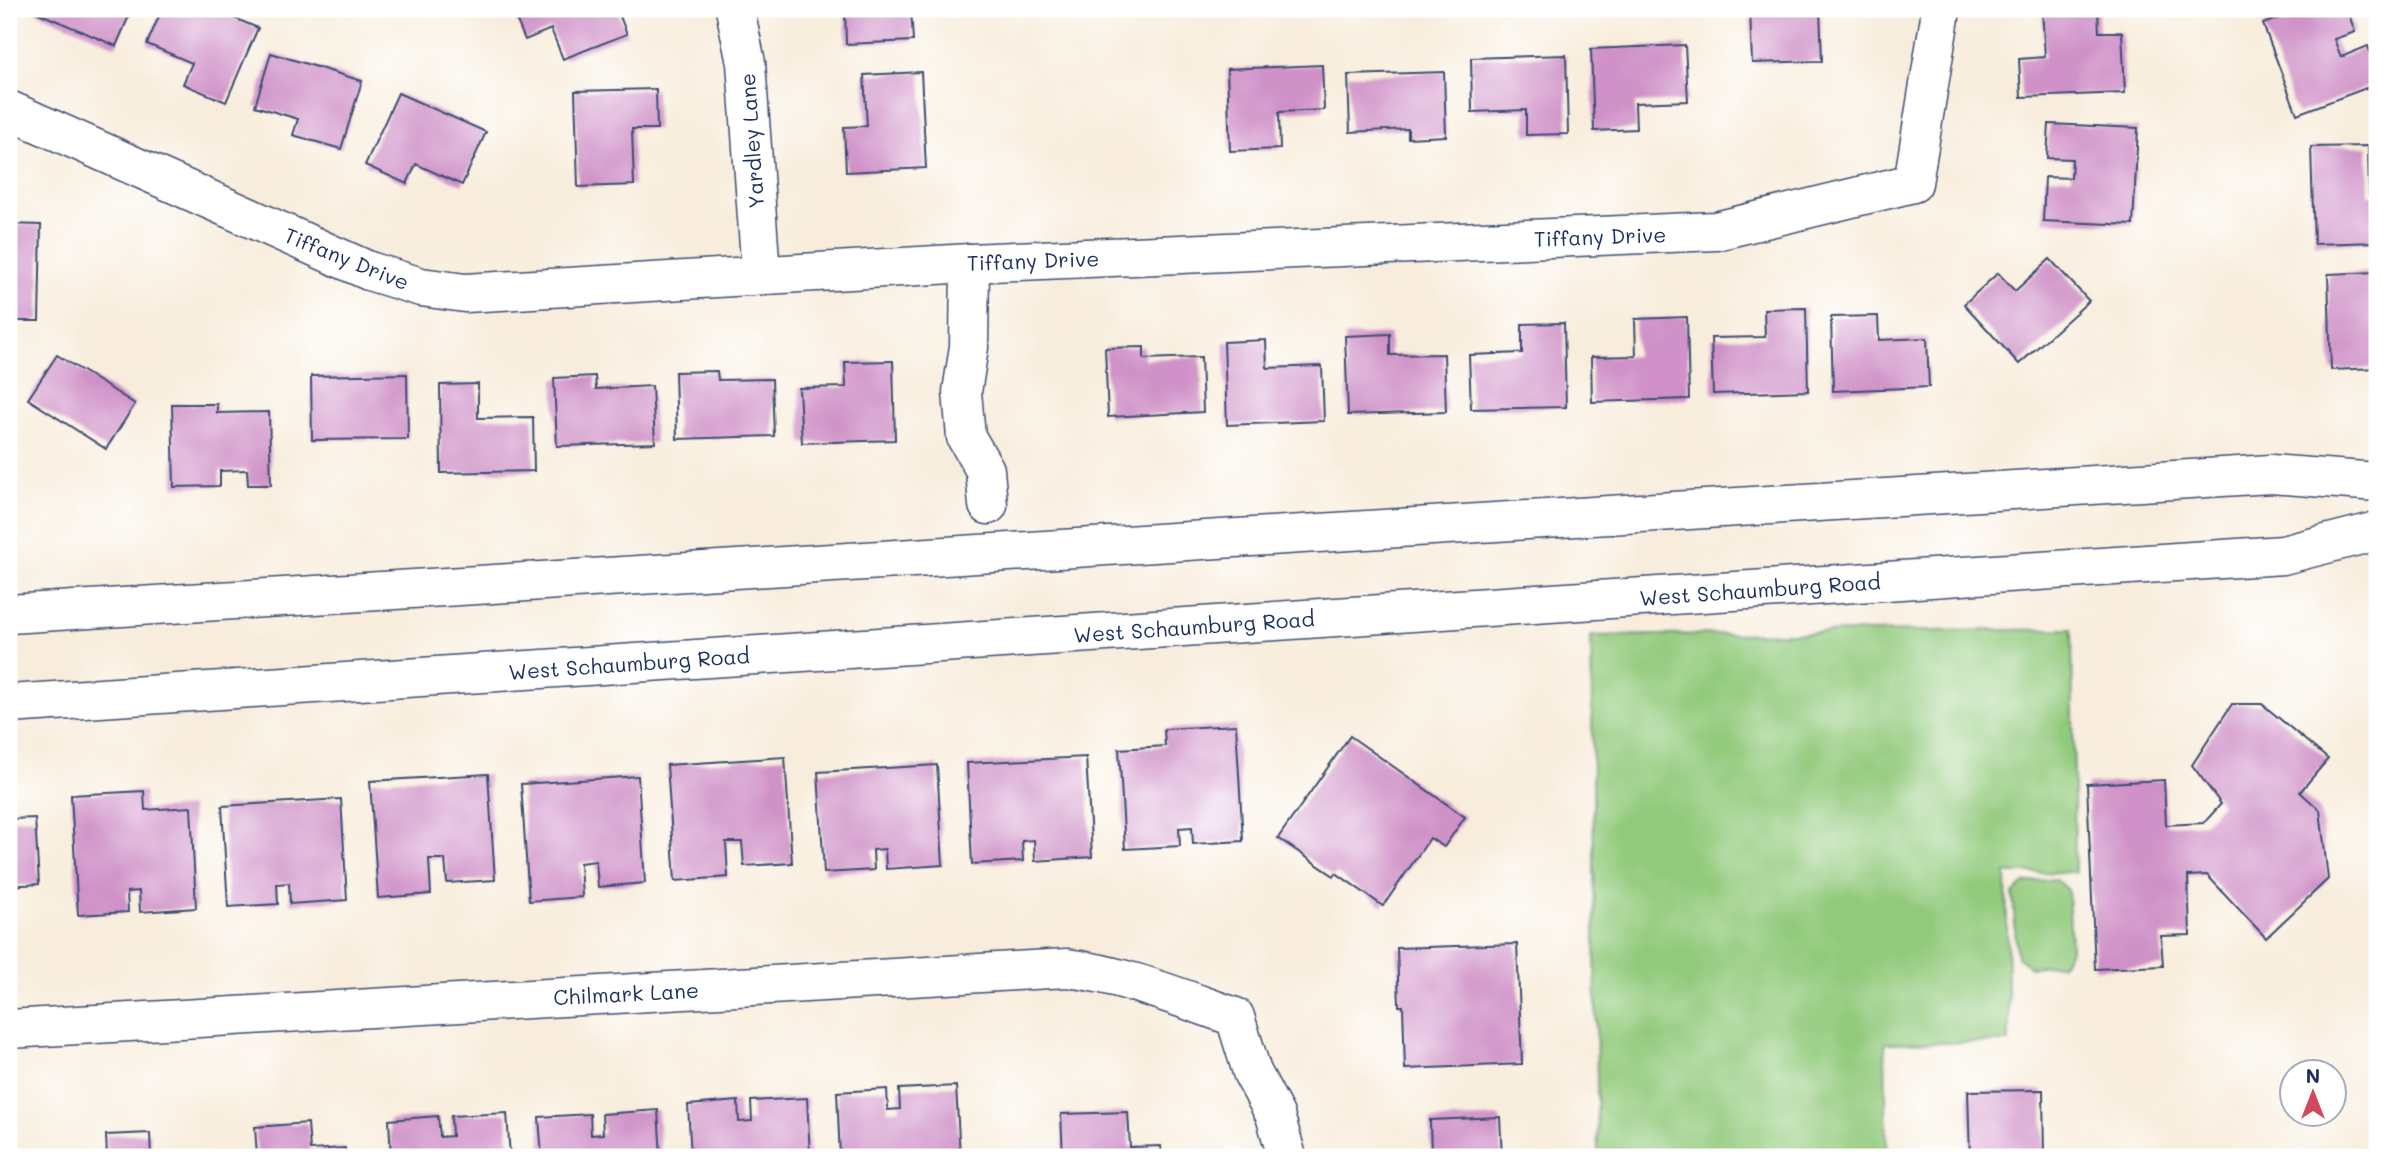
<svg xmlns="http://www.w3.org/2000/svg" width="2386" height="1166" font-family="Mali,sans-serif">
<style>
.green{fill:#92ca7c;stroke:#567c6d;stroke-width:2}
.building{fill:#cf91c7}
.lines{fill:none;stroke-linecap:round;stroke-linejoin:round}
.minor-casing{stroke:#3c4c71;stroke-width:41}
.major-casing{stroke:#3c4c71;stroke-width:41}
.minor{stroke:#fff;stroke-width:38}
.major{stroke:#fff;stroke-width:38}
.labels{text-anchor:middle;dominant-baseline:central;stroke-width:7;stroke-linejoin:round;paint-order:stroke}
.street-label{font-size:21px;fill:#1b2f5e;stroke:#fff}
</style>
<rect width="100%" height="100%" fill="#fff"/>
<filter id="ink" filterUnits="userSpaceOnUse"><feTurbulence type="fractalNoise" baseFrequency=".0143" numOctaves="2"/><feDisplacementMap in="SourceGraphic" scale="14" xChannelSelector="R" yChannelSelector="G"/><feConvolveMatrix kernelMatrix="1 2 1 2 8 2 1 2 1" color-interpolation-filters="sRGB"/></filter>
<filter id="wash" filterUnits="userSpaceOnUse"><feTurbulence type="fractalNoise" baseFrequency=".00686" numOctaves="4" result="noise"/><feDisplacementMap in="SourceGraphic" scale="28" xChannelSelector="R" yChannelSelector="G"/><feGaussianBlur stdDeviation="1.57" result="paint"/><feColorMatrix in="noise" values="0 0 0 0 0 0 0 0 0 0 0 0 0 0 0 0 0 1.4 0 .05"/><feComposite in="paint" operator="in"/></filter>
<g filter="url(#wash)">
<rect width="100%" height="100%" fill="#f8eddc"/>
<g class="green">
<polygon points="2072,629 2075,872 2006,873 2009,1042 1885,1043 1887,1157 1598,1157 1591,636"/>
<polygon points="2054,879 2068,889 2071,948 2062,964 2030,967 2017,957 2013,894 2024,883"/>
</g>
<g id="blocks">
<g class="building">
<polygon points="29,9 132,9 116,46"/>
<polygon points="162,9 213,9 258,28 226,102 183,84 192,63 147,44"/>
<polygon points="512,9 617,9 627,34 563,59 551,29 525,40"/>
<polygon points="845,9 911,9 913,41 846,44"/>
<polygon points="1750,9 1820,9 1822,61 1752,63"/>
<polygon points="2042,9 2098,9 2099,32 2122,32 2125,93 2021,97 2019,59 2045,57"/>
<polygon points="2303,9 2347,9 2355,32 2334,39 2341,57 2368,46 2377,71 2377,84 2297,114 2263,24"/>
<polygon points="1685,45 1688,101 1635,103 1636,129 1594,131 1591,49"/>
<polygon points="271,53 362,81 341,149 293,135 298,119 255,106"/>
<polygon points="1566,55 1568,134 1526,135 1526,110 1472,112 1471,58"/>
<polygon points="1322,65 1324,110 1279,112 1280,149 1230,151 1227,69"/>
<polygon points="921,72 926,168 846,172 844,127 867,126 864,75"/>
<polygon points="1444,72 1446,136 1408,138 1408,129 1350,132 1348,75"/>
<polygon points="656,89 657,129 632,129 634,185 578,187 575,91"/>
<polygon points="398,93 486,132 462,185 416,164 407,184 365,165"/>
<polygon points="2049,124 2138,128 2133,225 2043,221 2045,177 2071,178 2072,159 2047,158"/>
<polygon points="2368,146 2369,195 2377,195 2377,242 2314,244 2311,147"/>
<polygon points="9,224 41,225 39,321 9,321"/>
<polygon points="2050,259 2089,301 2019,364 1964,304 1998,273 2015,291"/>
<polygon points="2377,272 2377,368 2331,370 2328,274"/>
<polygon points="1806,308 1808,391 1713,394 1711,338 1765,337 1764,309"/>
<polygon points="1878,316 1879,340 1927,338 1929,387 1833,391 1831,317"/>
<polygon points="1687,317 1689,399 1592,402 1591,357 1636,356 1635,319"/>
<polygon points="1564,323 1566,407 1471,409 1469,355 1522,353 1522,324"/>
<polygon points="1390,334 1390,355 1444,354 1446,412 1348,415 1345,336"/>
<polygon points="1266,340 1267,368 1322,366 1324,421 1227,425 1224,342"/>
<polygon points="1144,347 1144,359 1201,357 1203,412 1108,417 1105,348"/>
<polygon points="57,355 135,404 106,449 28,399"/>
<polygon points="893,361 895,440 802,443 799,388 846,387 845,362"/>
<polygon points="717,371 718,380 772,379 774,436 677,439 675,372"/>
<polygon points="407,374 408,439 312,440 311,376"/>
<polygon points="595,376 596,389 652,386 655,443 557,446 554,378"/>
<polygon points="478,384 478,418 533,417 534,471 441,473 440,385"/>
<polygon points="172,404 217,404 217,413 269,412 271,485 248,485 247,470 220,471 220,486 174,487"/>
<polygon points="2232,704 2262,704 2328,759 2300,792 2320,810 2328,879 2266,938 2207,875 2188,876 2190,935 2161,936 2163,966 2095,969 2087,784 2164,780 2166,825 2204,823 2221,804 2192,765"/>
<polygon points="1236,725 1243,841 1193,844 1192,827 1179,828 1180,846 1125,849 1119,749 1165,746 1164,729"/>
<polygon points="1350,736 1465,817 1444,847 1430,838 1383,906 1336,873 1334,876 1278,838"/>
<polygon points="785,757 792,863 744,866 742,842 726,842 728,877 675,881 667,765"/>
<polygon points="1086,757 1092,857 1035,861 1034,840 1022,841 1023,861 972,864 967,763"/>
<polygon points="937,765 943,865 886,869 885,849 873,850 874,870 824,873 818,772"/>
<polygon points="488,774 495,880 447,883 445,859 429,859 431,894 378,898 370,781"/>
<polygon points="638,776 645,883 598,887 596,861 580,863 582,897 529,901 521,784"/>
<polygon points="144,791 145,810 191,807 196,908 140,912 139,891 127,892 128,912 78,915 71,795"/>
<polygon points="341,799 347,900 290,904 289,883 277,884 278,904 228,907 222,806"/>
<polygon points="35,818 39,884 9,886 9,819"/>
<polygon points="1517,944 1522,1064 1405,1069 1403,1006 1399,1006 1397,948"/>
<polygon points="956,1086 960,1157 840,1157 837,1092 887,1089 888,1110 900,1109 899,1089"/>
<polygon points="2043,1090 2044,1157 1970,1157 1968,1091"/>
<polygon points="807,1098 810,1157 691,1157 688,1105 738,1101 739,1122 752,1121 751,1101"/>
<polygon points="658,1110 661,1157 542,1157 539,1117 590,1114 591,1135 603,1134 602,1114"/>
<polygon points="1128,1112 1130,1147 1161,1146 1162,1157 1063,1157 1061,1114"/>
<polygon points="507,1113 510,1157 391,1157 389,1120 438,1116 440,1137 452,1136 451,1116"/>
<polygon points="1500,1117 1502,1157 1431,1157 1430,1120"/>
<polygon points="308,1123 310,1150 345,1148 345,1157 257,1157 255,1127"/>
<polygon points="150,1133 151,1157 107,1157 106,1135"/>
</g>
</g>
</g>
<g filter="url(#ink)">
<use href="#blocks" fill-opacity="0" stroke="#3c4c71" stroke-width="2"/>
<g class="lines">
<defs>
<g id="minor">
<polyline points="735,9 746,63 761,274"/>
<polyline points="9,110 369,271 421,287 465,293 970,263 1716,231 1913,183 1940,17 1939,9"/>
<polyline points="970,263 969,347 962,392 966,437 985,470 988,505"/>
<path d="M 9,1029 L 1067,968 C 1125,975 1180,998 1235,1017 L 1252,1072 L 1275,1115 L 1287,1157"/>
</g>
<g id="major">
<polyline points="9,614 2271,474 2377,482"/>
<polyline points="9,704 2283,555 2377,531"/>
</g>
</defs>
<use href="#minor" class="minor-casing"/>
<use href="#major" class="major-casing"/>
<use href="#minor" class="minor"/>
<use href="#major" class="major"/>
</g>
</g>
<g class="labels">
<g class="street-label">
<text transform="translate(751 141) rotate(-94)">Yardley Lane</text>
<text transform="translate(1600 236) rotate(-2)">Tiffany Drive</text>
<text transform="translate(347 258) rotate(22)">Tiffany Drive</text>
<text transform="translate(1033 260) rotate(-2)">Tiffany Drive</text>
<text transform="translate(1760 589) rotate(-4)">West Schaumburg Road</text>
<text transform="translate(1194 626) rotate(-4)">West Schaumburg Road</text>
<text transform="translate(629 663) rotate(-4)">West Schaumburg Road</text>
<text transform="translate(626 993) rotate(-3)">Chilmark Lane</text>
</g>
</g>
<rect width="2386" height="1166" fill="none" stroke="#fff" stroke-width="35"/>
<g transform="translate(2313 1093)"><circle r="33" fill="#ffffff" stroke="#a4acbf" stroke-width="2"/>
<path d="M0-5L12 26L0 18L-12 26Z" fill="#d1495b"/>
<text y="-10" font-size="19" font-weight="bold" text-anchor="middle" fill="#1b2f5e">N</text>
</g>
</svg>
